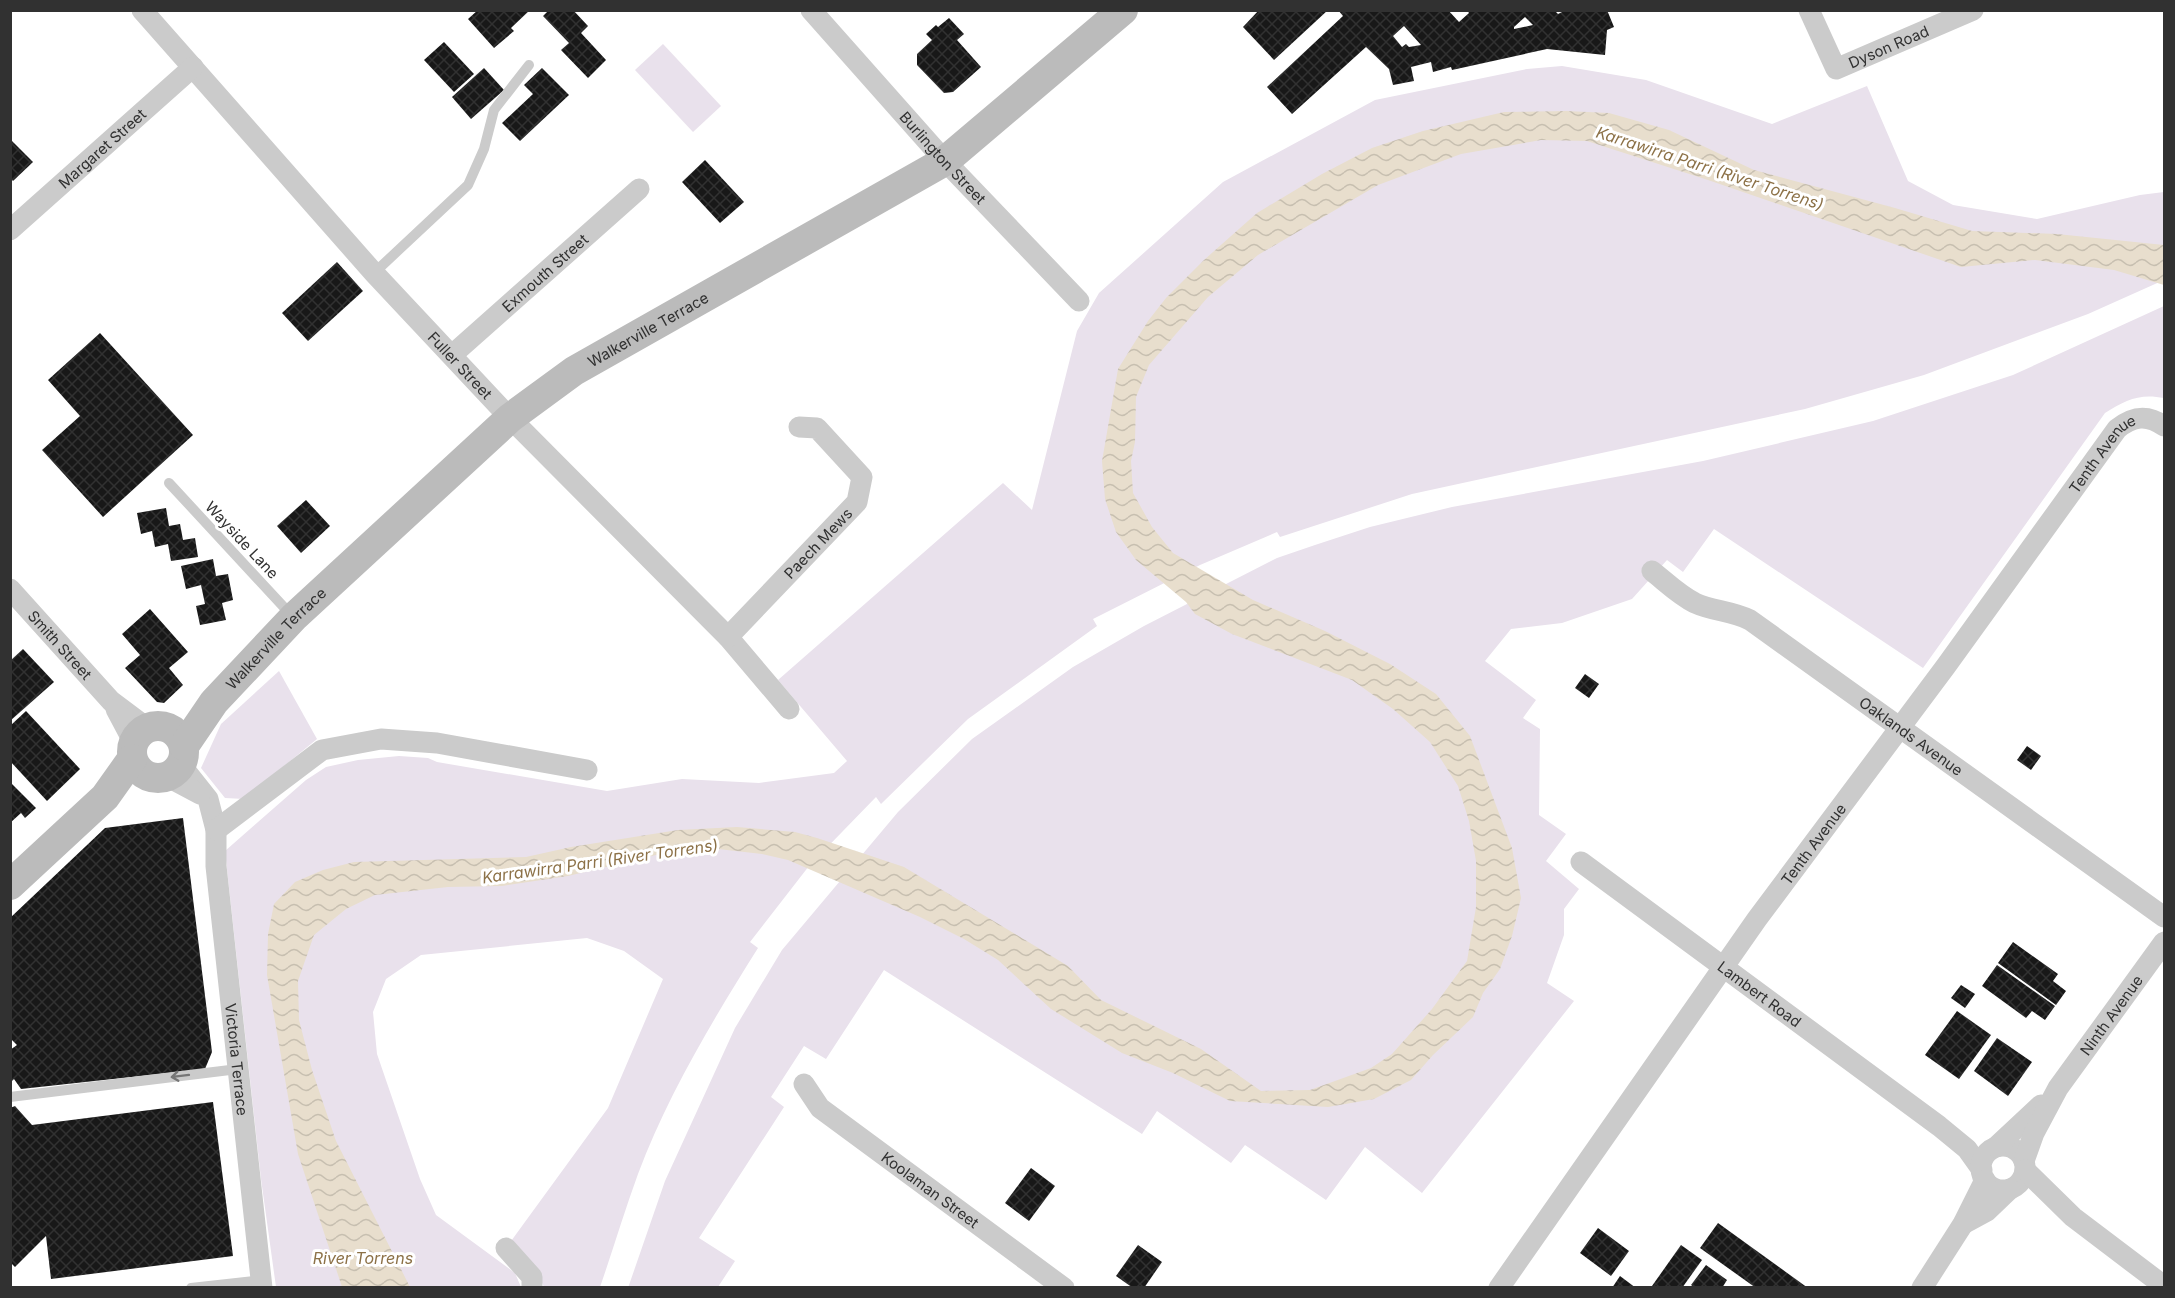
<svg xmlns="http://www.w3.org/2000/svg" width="2175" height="1298" font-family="Inter,sans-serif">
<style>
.green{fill:#e9e1ec}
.water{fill:url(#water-waves)}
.building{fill:url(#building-cross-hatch);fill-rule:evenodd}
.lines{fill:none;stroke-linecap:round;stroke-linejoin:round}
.lane{stroke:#cbcbcb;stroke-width:10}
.street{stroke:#cbcbcb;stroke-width:21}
.secondary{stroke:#bbb;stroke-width:30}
.oneway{stroke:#767676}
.labels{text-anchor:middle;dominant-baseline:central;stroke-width:6;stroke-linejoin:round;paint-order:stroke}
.street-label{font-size:15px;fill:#313131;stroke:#fff}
.water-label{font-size:16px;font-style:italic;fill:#8c7147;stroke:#fff}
</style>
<defs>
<pattern id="water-waves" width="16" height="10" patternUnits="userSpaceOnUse" patternTransform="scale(1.5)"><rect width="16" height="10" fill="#e8decd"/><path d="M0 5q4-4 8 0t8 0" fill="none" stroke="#c7bfb0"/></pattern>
<pattern id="building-cross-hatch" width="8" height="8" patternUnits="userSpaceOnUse" patternTransform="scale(1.5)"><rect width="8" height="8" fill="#181818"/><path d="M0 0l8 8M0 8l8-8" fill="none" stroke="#313131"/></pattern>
</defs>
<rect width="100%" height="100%" fill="#fff"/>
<g class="green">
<polygon points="663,44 721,106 693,132 635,70"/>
<path d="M 1562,66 L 1646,80 L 1772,124 L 1867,86 L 1908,181 L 1953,205 L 2037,219 L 2140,195 L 2164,192 L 2164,280 L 2088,314 L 1924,375 L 1805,409 L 1412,494 L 1280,537 L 1277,532 L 1200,565 L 1093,619 L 1097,626 L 968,719 L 881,804 L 876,797 L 809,866 L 750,942 L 758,948 C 714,1018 667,1096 638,1174 C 624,1212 613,1250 600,1287 L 544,1287 L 534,1266 L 506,1248 L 608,1108 L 663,979 L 624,951 L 587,938 L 421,955 L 386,979 L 373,1012 L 377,1054 L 420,1179 L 436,1215 L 515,1273 L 521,1287 L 276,1287 L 261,1179 L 225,851 L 306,780 L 326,767 L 358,760 L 399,756 L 428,758 L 437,762 L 607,791 L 682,779 L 759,783 L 834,773 L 847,761 L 778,680 L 1003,483 L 1032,510 L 1077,331 L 1099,293 L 1223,182 L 1375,100 L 1527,69 Z"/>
<path d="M 2164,306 L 2164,398 C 2140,393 2125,400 2105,413 L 1923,668 L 1714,529 L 1683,572 L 1667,560 L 1632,599 L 1562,623 L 1511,629 L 1485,661 L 1536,700 L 1523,718 L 1540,729 L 1539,815 L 1566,834 L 1546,861 L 1579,889 L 1564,909 L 1564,935 L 1547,983 L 1574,1001 L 1422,1193 L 1365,1147 L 1326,1200 L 1245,1145 L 1231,1163 L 1157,1111 L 1142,1134 L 884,970 L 826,1059 L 804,1046 L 771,1097 L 784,1107 L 699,1238 L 735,1261 L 718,1287 L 628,1288 L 665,1181 L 735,1028 L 782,950 L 898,812 L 972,739 L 1073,667 L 1144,626 L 1277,558 L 1315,545 L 1370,527 L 1452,507 L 1703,461 L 1873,421 L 2013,375 Z"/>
<polygon points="279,671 317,739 244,799 225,798 201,768 221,724"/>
</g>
<polygon class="water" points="1566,111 1609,113 1669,130 1754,170 1895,208 1972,231 2057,234 2164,245 2164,285 2114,270 2035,260 1961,267 1708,180 1587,141 1541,140 1461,154 1378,185 1258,255 1208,297 1149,365 1136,397 1135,442 1131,461 1133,493 1152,527 1173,553 1253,600 1325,631 1390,664 1436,694 1470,736 1512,848 1521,898 1512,936 1500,969 1483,993 1473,1017 1433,1055 1411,1080 1374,1099 1328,1107 1230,1101 1173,1073 1122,1053 1051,1009 998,960 964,939 920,917 788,860 762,854 718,849 660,854 568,876 502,886 448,887 375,895 346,909 314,935 298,981 299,1020 312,1070 336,1141 410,1287 342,1287 298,1154 267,975 268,934 274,904 295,882 323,870 354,862 526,857 571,847 678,830 737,827 795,832 817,838 904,867 1068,966 1101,1000 1201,1049 1261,1091 1310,1090 1371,1068 1392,1054 1432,1009 1467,961 1476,907 1476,861 1469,821 1458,786 1430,742 1393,709 1352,680 1232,634 1195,614 1186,602 1136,560 1116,532 1105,499 1102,461 1118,369 1148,321 1166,298 1204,260 1257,213 1322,174 1372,148 1423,131 1504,112"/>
<g class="building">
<polygon points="478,10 530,10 511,28 514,31 494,48 468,19"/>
<polygon points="549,10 573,10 588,26 581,33 606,60 588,78 561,50 569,43 543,16"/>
<polygon points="1259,10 1328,10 1274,60 1243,27"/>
<path d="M 1338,10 L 1448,10 L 1459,22 L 1469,13 L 1467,10 L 1554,10 L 1558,14 L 1562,12 L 1561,10 L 1607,10 L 1614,27 L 1607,30 L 1605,55 L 1547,49 L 1452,70 L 1451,67 L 1433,72 L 1431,62 L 1411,67 L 1414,81 L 1393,85 L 1389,69 L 1366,47 L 1292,114 L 1267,87 L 1343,16 ZM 1525,17 L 1533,25 L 1514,29 L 1514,27 ZM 1404,26 L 1421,45 L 1409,47 L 1406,44 L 1402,47 L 1393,36 Z"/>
<polygon points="949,18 964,34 957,40 981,67 953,92 944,93 917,65 917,54 932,40 926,34 936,25 938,27"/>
<polygon points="444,42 474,74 454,92 424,60"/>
<polygon points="484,68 504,90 471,119 452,97"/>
<polygon points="542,68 569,95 520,141 502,123 533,94 524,85"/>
<polygon points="10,139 33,162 13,181 10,178"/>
<polygon points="705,160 744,202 720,223 682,182"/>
<polygon points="337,262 363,291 308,341 282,313"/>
<polygon points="100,333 193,435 103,517 42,450 80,416 48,380"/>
<polygon points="306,500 330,526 301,553 277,526"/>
<polygon points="166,508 169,526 180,524 183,540 195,538 198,557 171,561 168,544 155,547 152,531 141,534 137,513"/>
<polygon points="213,559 216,576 228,574 233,600 222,603 226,620 200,625 196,606 205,604 201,585 186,589 181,566"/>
<polygon points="150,609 188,652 169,668 183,685 164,703 157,702 125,668 140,655 122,634"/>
<polygon points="23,649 54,682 10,721 10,661"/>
<polygon points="1585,674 1599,684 1589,698 1575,688"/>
<polygon points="26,711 80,769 47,801 10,761 10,726"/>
<polygon points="2027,746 2041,756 2031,770 2017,760"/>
<polygon points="10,782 36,808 25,818 21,813 10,823"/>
<polygon points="183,818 212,1052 205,1069 21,1089 14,1079 10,1083 10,1050 17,1045 10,1038 10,918 105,828"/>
<polygon points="2013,942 2058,974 2053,981 2066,991 2056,1005 1998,963"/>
<polygon points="1997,965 2055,1006 2045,1020 2032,1011 2026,1018 1982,986"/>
<polygon points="1961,985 1975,994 1965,1008 1951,998"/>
<polygon points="1957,1011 1991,1035 1959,1079 1925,1055"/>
<polygon points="1997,1038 2032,1062 2008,1096 1974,1071"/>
<polygon points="213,1102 233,1256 51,1279 46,1236 15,1267 10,1262 10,1108 15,1106 32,1125"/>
<polygon points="1031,1168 1055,1186 1029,1221 1005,1203"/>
<polygon points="1718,1223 1808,1288 1756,1288 1700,1248"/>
<polygon points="1598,1228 1629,1251 1611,1276 1580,1253"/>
<polygon points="1138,1245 1162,1262 1144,1288 1133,1288 1116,1276"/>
<polygon points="1681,1245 1702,1260 1682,1288 1654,1288 1652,1286"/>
<polygon points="1706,1265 1727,1280 1722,1288 1695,1288 1691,1285"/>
<polygon points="1620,1276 1636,1288 1612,1288"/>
</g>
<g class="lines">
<g class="lane">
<polyline points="374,273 468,185 484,149 494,110 529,65"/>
<polyline points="169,483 293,617"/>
<polyline points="10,1097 238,1069"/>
<polyline points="191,1288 262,1280"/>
</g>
<g class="street">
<path id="s1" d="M 142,10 L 374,273 L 510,418 L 728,637 L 789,709"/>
<path id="s2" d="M 811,10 L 945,161 L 1079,301"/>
<path id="s3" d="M 1809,10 L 1836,69 L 1973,10"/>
<path id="s4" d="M 10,230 L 193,67"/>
<path id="s5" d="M 452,355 L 639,189"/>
<path id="s6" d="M 1652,571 C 1666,582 1679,595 1695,603 C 1712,611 1732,611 1750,620 L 2164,917"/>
<path id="s7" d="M 10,589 L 111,701 L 147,728"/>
<path id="s8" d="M 728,637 L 857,502 L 862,477 L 817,428 L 799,427"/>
<polyline points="116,709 133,741"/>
<path id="s9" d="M 181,765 L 208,799 L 216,830 L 216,866 L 262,1288"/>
<polyline points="168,777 200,794"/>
<polyline points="216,830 322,750 381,739 437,743 587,770"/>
<path id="s10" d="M 1581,862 L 1939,1126 L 1967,1149 L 1982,1170"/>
<path id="s11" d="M 804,1084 L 820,1108 L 1064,1288"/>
<circle cx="2003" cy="1168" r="22"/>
<polyline points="1996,1147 2041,1105"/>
<path id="s12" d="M 2024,1161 L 2034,1133 L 2058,1088 L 2164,942"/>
<polyline points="2025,1170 2073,1217 2164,1286"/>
<polyline points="1963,1224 1987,1211 2010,1189"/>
<polyline points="506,1248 532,1277 532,1288"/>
<path id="s13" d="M 1499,1288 L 1757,919 L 1946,666 L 2117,429 C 2133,416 2147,414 2164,426"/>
<polyline points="1922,1288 1963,1224 1985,1180"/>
</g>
<g class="secondary">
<circle cx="158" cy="752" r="26"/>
<path id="s14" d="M 184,746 L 214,702 L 294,617 L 510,418 L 574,371 L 945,161 L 1123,10"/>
<polyline points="10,885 105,797 132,759"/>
</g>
</g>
<defs><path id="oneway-shaft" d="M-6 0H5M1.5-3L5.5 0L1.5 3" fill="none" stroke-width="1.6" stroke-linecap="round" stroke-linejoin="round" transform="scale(1.5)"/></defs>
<use class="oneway" href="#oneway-shaft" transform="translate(180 1076) rotate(173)"/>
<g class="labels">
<g class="street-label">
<text stroke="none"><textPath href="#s3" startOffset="122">Dyson Road</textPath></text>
<text stroke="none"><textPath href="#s4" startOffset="123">Margaret Street</textPath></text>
<text stroke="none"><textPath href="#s2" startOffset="198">Burlington Street</textPath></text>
<text stroke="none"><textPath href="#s5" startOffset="124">Exmouth Street</textPath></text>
<text stroke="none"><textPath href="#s14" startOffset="628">Walkerville Terrace</textPath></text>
<text stroke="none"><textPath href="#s1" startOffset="477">Fuller Street</textPath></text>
<text stroke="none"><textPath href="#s13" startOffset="1030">Tenth Avenue</textPath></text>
<text transform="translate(242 540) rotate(47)">Wayside Lane</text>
<text stroke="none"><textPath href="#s8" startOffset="130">Paech Mews</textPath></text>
<text stroke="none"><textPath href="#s14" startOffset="142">Walkerville Terrace</textPath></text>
<text stroke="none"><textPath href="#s7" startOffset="75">Smith Street</textPath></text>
<text stroke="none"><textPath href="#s6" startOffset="310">Oaklands Avenue</textPath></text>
<text stroke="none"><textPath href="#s13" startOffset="544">Tenth Avenue</textPath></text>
<text stroke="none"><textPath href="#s10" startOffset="222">Lambert Road</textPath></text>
<text stroke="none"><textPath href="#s12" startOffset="171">Ninth Avenue</textPath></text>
<text stroke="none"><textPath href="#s9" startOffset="306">Victoria Terrace</textPath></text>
<text stroke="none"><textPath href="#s11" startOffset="166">Koolaman Street</textPath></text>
</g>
<g class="water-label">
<text transform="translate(1710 168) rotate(18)">Karrawirra Parri (River Torrens)</text>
<text transform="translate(600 861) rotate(-8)">Karrawirra Parri (River Torrens)</text>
<text x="363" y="1258">River Torrens</text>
</g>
</g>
<rect width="2175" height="1298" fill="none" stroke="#313131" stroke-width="24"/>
</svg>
